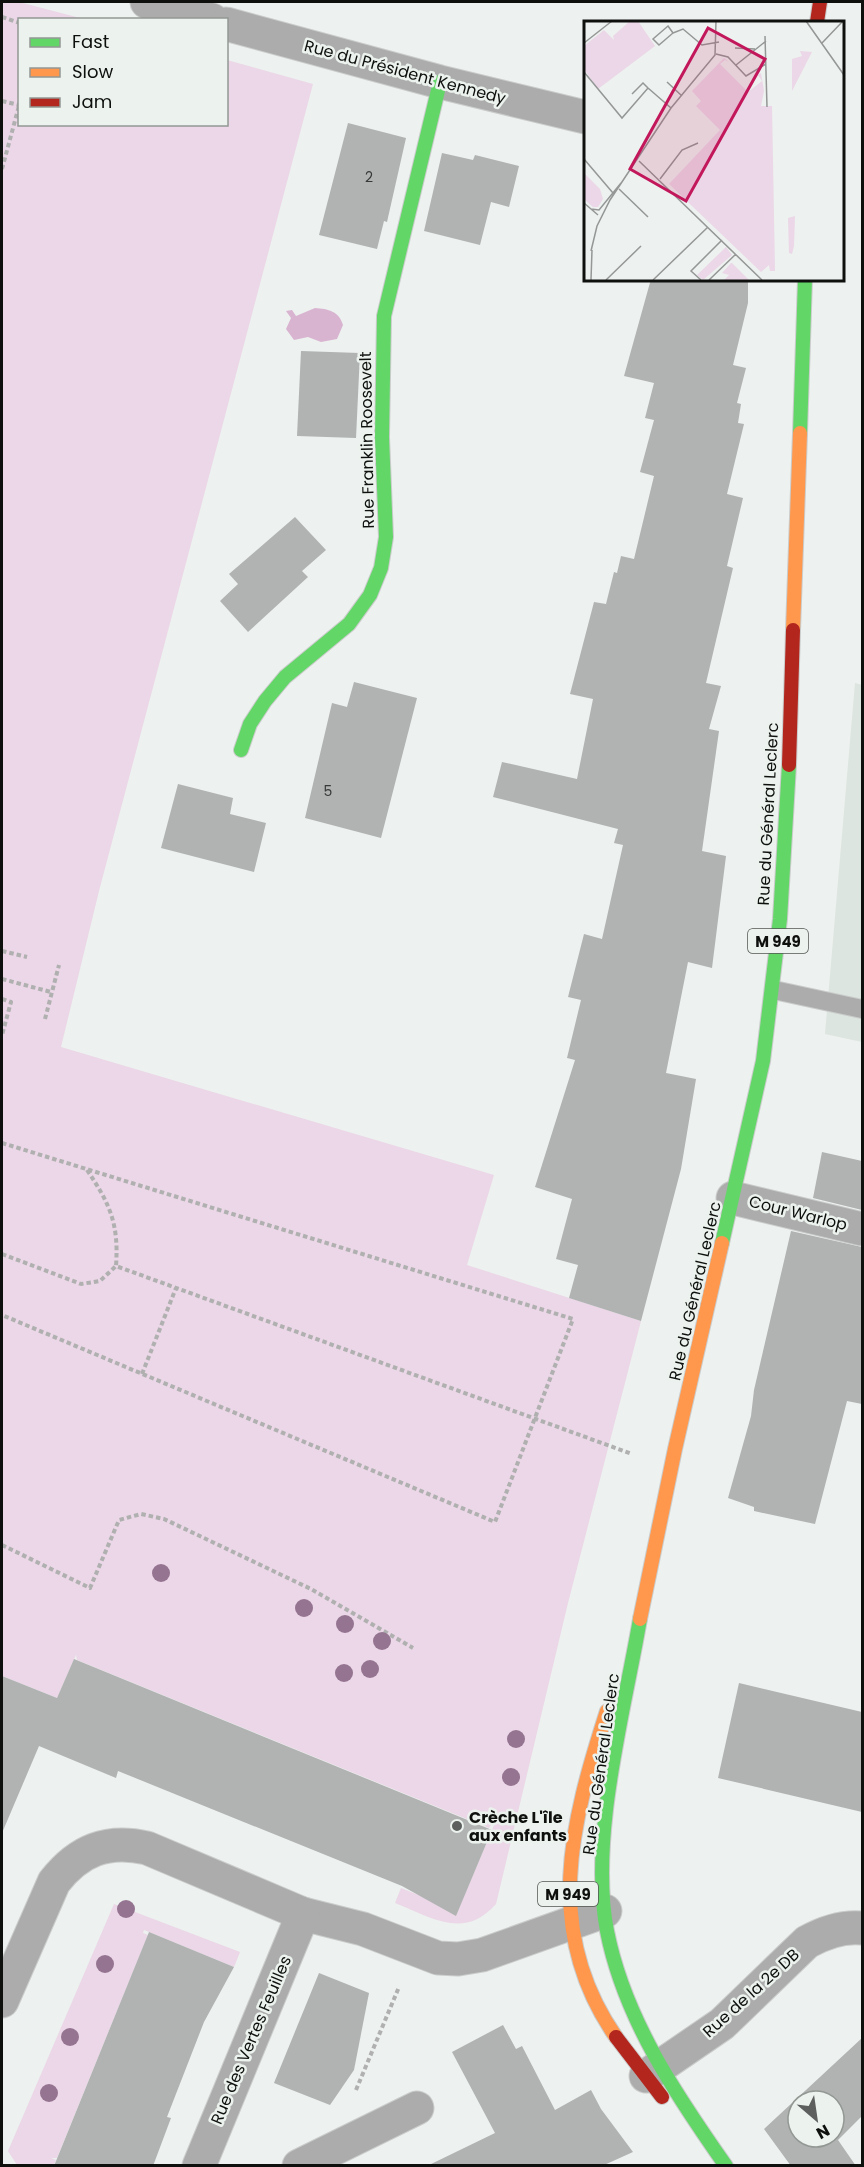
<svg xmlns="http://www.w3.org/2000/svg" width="864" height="2167" font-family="Poppins,sans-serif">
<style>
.built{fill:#dce5df}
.green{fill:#ebd7e7}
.water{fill:#d9b4d1}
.building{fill:#b0b3b2;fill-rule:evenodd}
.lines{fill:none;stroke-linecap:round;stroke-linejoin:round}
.lane-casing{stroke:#cacccb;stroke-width:20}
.street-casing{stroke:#cacccb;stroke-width:35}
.fast-casing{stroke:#cacccb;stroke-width:16}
.slow-casing{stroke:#cacccb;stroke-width:16}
.jam-casing{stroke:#cacccb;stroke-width:16}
.path{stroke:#afb0af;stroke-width:4;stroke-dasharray:4.5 3;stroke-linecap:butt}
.lane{stroke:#abacab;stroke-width:18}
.street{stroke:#abacab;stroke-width:33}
.fast{stroke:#63d668;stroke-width:14}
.slow{stroke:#ff974d;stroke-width:14}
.jam{stroke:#b3261e;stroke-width:14}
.tree{fill:#957491}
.poi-dot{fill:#5c5f5d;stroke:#ecf2ee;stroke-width:2}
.labels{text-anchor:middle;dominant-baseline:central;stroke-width:5;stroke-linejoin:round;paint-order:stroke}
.number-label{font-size:14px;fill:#363937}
.shield{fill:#ecf2ee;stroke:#515451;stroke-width:1.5}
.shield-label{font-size:15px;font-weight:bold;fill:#0e100e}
.street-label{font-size:16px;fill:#0e100e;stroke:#ecf2ee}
.poi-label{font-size:16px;font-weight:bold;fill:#0e100e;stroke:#ecf2ee;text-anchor:start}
.inset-road{fill:none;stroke:#949795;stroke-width:1.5}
.view{fill:#c2185b;fill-opacity:0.15;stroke:#c2185b;stroke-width:3}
.inset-edge{fill:none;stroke:#0e100e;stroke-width:3}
</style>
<rect width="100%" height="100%" fill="#edf1ef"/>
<polygon class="built" points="855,683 862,685 862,1042 825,1034"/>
<g class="green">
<path d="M 2,2 L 19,2 L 84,19 L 20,20 L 20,124 L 226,124 L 227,60 L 313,84 L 99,891 L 61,1047 L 494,1175 L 467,1265 L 641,1321 L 568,1603 L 496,1904 C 464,1940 433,1918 395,1903 L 401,1888 L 456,1910 L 456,1915 L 494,1825 L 492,1824 L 489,1828 L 462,1817 L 77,1660 L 76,1655 L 57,1698 L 2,1676 Z"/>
<polygon points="114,1904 240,1952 234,1967 144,1930 143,1933 148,1935 57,2158 51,2158 56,2160 54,2165 17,2165 8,2151"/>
</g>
<path class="water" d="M 315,308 C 328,309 339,311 343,325 L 337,339 L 321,342 L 308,337 L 294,340 L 286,329 L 291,318 L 286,311 L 292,310 L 296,316 Z"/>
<g class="building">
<polygon points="348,123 406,138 387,222 384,221 377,249 319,235"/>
<polygon points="442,153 473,160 475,155 519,166 509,207 491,202 480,245 424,231"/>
<polygon points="651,279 748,279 748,303 733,365 746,368 737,403 741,404 738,423 744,424 727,494 743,498 727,566 733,568 706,683 721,686 709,729 719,731 702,851 726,856 712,968 688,962 666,1073 696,1079 681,1169 641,1321 569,1298 578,1265 556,1259 572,1199 535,1187 575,1060 567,1058 581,1000 568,997 584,934 602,939 623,845 614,843 618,829 493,797 502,762 577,779 593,699 570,694 594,602 606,604 614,572 617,573 621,556 634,559 654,476 640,472 654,420 645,418 654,383 624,376"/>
<polygon points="301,351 360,353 356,438 297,436"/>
<polygon points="295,517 326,550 302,571 308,577 248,632 220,601 238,584 229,574"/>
<polygon points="354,682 417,698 381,838 305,818 332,703 347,707"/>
<polygon points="178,784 233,798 230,814 266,823 254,872 161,848"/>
<polygon points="822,1152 862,1161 862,1210 813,1198"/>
<polygon points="791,1231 862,1247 862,1404 847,1401 815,1524 754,1511 754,1507 728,1498 751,1416 754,1390"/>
<polygon points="74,1659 492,1830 456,1916 402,1886 118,1771 116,1778 39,1746 2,1833 2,1676 57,1698"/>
<polygon points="739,1683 862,1712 862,1812 718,1778"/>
<polygon points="149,1932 234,1967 204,2022 167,2117 171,2118 153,2166 54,2166"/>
<polygon points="319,1973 369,1993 354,2070 330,2105 274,2083"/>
<polygon points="503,2025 516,2049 522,2046 555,2110 591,2090 601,2109 633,2152 602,2166 427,2166 495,2133 452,2052"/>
<path d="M 862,2038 L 862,2116 L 838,2140 L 856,2166 L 791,2166 L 764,2129 ZM 798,2101 L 834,2101 L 834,2137 L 798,2137 Z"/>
</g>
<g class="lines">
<defs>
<polyline id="lane" points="774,990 862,1009"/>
<g id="street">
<polyline points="147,2 212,20"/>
<polyline points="226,24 440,82 585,117"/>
<polyline points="733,1198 862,1229"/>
<path d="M 2,2001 L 54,1882 C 79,1850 107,1839 147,1848 L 303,1914 L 363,1929 L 438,1958 L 458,1959 L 482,1955 L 605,1911"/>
<path d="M 646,2076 L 722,2024 L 807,1942 C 825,1932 842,1926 862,1928"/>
<polyline points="199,2166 303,1914"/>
<polyline points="299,2166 417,2108"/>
</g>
<g id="fast">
<polyline points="800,433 805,279"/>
<polyline points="241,750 250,724 265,701 285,677 349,624 370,595 381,568 386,537 382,437 384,316 440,82"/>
<polyline points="722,1243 763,1061 780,919 789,765"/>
<path d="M 640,1619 C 624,1713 589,1837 607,1931 C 624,2018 676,2095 726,2166"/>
</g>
<g id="slow">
<polyline points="793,630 800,433"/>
<polyline points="640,1619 675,1449 722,1243"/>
<path d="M 607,1711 C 571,1823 542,1931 616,2037"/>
</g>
<g id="jam">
<polyline points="817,22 820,2"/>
<polyline points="789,765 793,630"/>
<polyline points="616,2037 662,2097"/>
</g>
</defs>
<use href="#lane" class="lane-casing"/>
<use href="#street" class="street-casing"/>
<use href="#fast" class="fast-casing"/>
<use href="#slow" class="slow-casing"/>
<use href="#jam" class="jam-casing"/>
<g class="path">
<polyline points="2,17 20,23"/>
<polyline points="2,101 19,105"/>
<polyline points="2,169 20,102"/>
<polyline points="2,951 27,957"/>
<polyline points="2,979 51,992"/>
<polyline points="2,999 11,1002 2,1035"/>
<polyline points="45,1019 59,965"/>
<polyline points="2,1143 573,1319 495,1522 2,1315"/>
<path d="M 87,1170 C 110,1204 119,1224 116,1266 L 632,1454"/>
<polyline points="2,1254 81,1284 100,1281 116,1266"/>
<polyline points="142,1374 176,1288"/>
<polyline points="2,1545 90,1588 119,1520 141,1514 164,1519 311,1589 413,1648"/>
<polyline points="356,2090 399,1987"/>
</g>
<use href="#lane" class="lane"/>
<use href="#street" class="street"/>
<use href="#fast" class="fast"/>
<use href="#slow" class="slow"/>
<use href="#jam" class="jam"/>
</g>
<g class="tree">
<circle cx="161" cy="1573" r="9"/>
<circle cx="304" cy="1608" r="9"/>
<circle cx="345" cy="1624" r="9"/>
<circle cx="382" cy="1641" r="9"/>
<circle cx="370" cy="1669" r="9"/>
<circle cx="344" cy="1673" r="9"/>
<circle cx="516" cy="1739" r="9"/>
<circle cx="511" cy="1777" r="9"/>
<circle cx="126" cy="1909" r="9"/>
<circle cx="105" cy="1964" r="9"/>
<circle cx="70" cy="2037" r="9"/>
<circle cx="49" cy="2093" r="9"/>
</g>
<circle class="poi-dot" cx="457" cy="1826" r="6"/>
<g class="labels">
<g class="number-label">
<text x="369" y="177">2</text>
<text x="328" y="791">5</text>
</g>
<g class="shield">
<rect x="748" y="929" width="60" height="24" rx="4.5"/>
<rect x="538" y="1882" width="60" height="24" rx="4.5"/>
</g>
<g class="shield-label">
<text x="778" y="941">M 949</text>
<text x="568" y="1894">M 949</text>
</g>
<g class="street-label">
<text transform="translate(405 72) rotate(15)">Rue du Président Kennedy</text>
<text transform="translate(367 440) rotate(-91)">Rue Franklin Roosevelt</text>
<text transform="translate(768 814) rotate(-87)">Rue du Général Leclerc</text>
<text transform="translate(798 1213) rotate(14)">Cour Warlop</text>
<text transform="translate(695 1291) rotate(-77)">Rue du Général Leclerc</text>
<text transform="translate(601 1764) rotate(-82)">Rue du Général Leclerc</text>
<text transform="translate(751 1993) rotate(-42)">Rue de la 2e DB</text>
<text transform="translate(251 2040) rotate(-67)">Rue des Vertes Feuilles</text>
</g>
<g class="poi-label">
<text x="469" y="1817">Crèche L'île<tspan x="469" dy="18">aux enfants</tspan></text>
</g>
</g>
<g transform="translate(584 21)">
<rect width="260" height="260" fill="#edf1ef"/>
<path d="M 46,0 L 54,0 L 71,25 L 14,68 L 0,48 L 0,25 L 20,9 L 30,19 L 29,15 ZM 216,30 L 228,31 L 208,70 L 208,38 L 218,35 ZM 140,37 L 145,41 L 141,39 L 136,43 L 164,71 L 178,60 L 174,54 L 177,52 L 180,70 L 177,85 L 188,85 L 191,250 L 186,250 L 185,244 L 177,251 L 85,163 L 136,109 L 112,85 L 117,80 L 108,70 ZM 0,152 L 16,168 L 19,178 L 14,186 L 9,186 L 0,178 ZM 211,195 L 210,225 L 208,233 L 205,232 L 204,197 ZM 142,226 L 148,234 L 119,259 L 113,254 ZM 147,242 L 148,242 L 165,259 L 140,259 L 145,254 L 138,252 Z" fill="#ebd7e7"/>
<path class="inset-road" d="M 222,0 L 260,54M 84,5 L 89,12 L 75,24 L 69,18 ZM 89,12 L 99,8 L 118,24 L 135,21M 181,15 L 183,86M 0,22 L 28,0M 238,22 L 259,0M 151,27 L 171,28M 132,33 L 144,36 L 162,55 L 182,43M 152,44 L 182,20M 0,51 L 38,97 L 64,67 L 87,87M 83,61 L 98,75M 48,73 L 59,62 L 64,67M 0,138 L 29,172M 55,140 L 178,259M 76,158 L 98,129 L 114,122M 35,168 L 64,196M 0,182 L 14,194M 7,188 L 15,189 L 37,162M 7,230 L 13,205 L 26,179 L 87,87 L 131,34 L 132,0M 7,259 L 8,229M 22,259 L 57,225M 69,259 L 124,206M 117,259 L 107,250 L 138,219M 125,259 L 152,233"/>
<path class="view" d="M 124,7 L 181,38 L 102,180 L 46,148 Z"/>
<rect width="260" height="260" class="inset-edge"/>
</g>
<rect width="864" height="2167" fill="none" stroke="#0e100e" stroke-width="6"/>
<rect x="18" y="18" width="210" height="108" fill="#ecf2ee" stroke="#939894" stroke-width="1.5"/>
<rect x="30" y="38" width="30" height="9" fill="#63d668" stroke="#939894" stroke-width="1.5"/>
<text x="72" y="48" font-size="18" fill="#0e100e">Fast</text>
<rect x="30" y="68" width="30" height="9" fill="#ff974d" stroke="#939894" stroke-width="1.5"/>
<text x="72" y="78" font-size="18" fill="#0e100e">Slow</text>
<rect x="30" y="98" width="30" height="9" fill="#b3261e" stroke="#939894" stroke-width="1.5"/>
<text x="72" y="108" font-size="18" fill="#0e100e">Jam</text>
<g transform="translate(816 2119) rotate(151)"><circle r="28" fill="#ecf2ee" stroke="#939894" stroke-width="1.5"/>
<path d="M0-4.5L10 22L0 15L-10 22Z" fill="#5c5f5d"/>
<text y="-9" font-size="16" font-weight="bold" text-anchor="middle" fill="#0e100e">N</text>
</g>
</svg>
